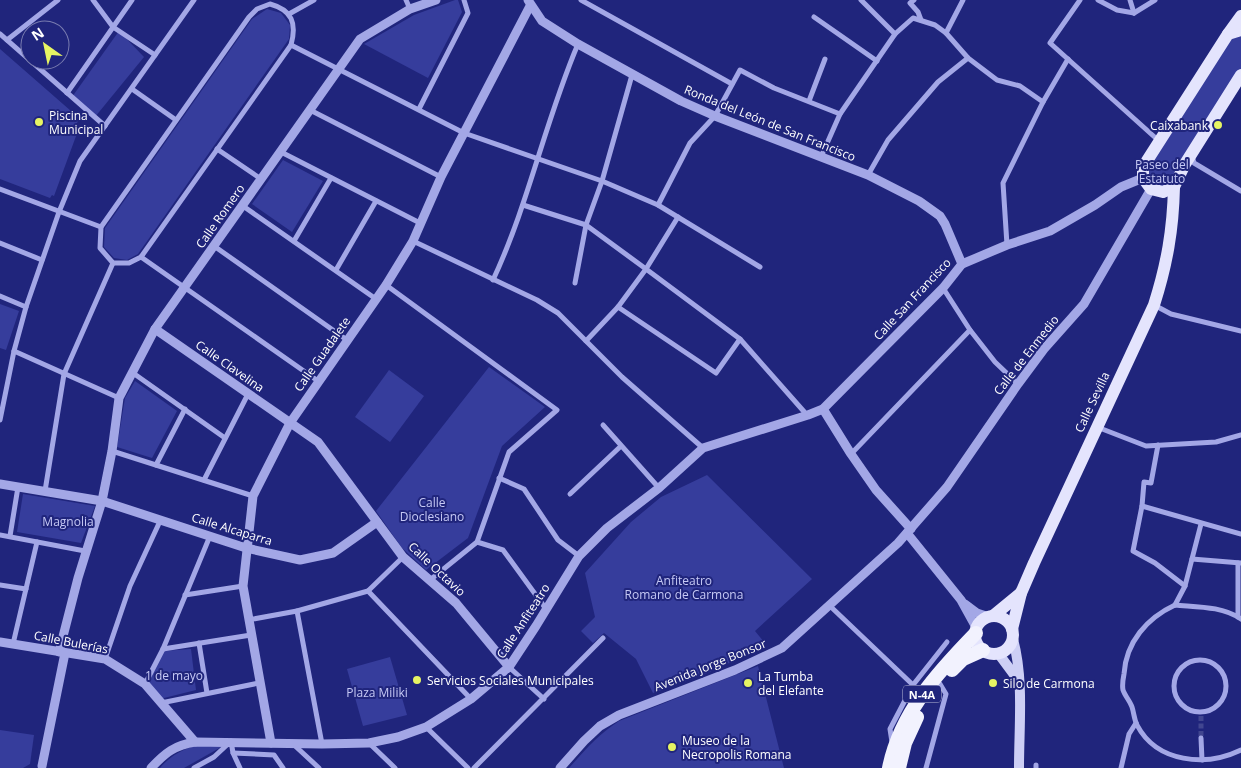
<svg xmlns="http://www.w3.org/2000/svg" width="1241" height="768" font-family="'Open Sans',sans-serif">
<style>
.green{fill:#363d9c}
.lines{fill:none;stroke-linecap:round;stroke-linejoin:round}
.minor-tunnel{stroke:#414690;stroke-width:5;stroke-dasharray:5 2.5;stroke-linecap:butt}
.minor{stroke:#a3a7e6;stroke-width:5}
.tertiary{stroke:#a3a7e6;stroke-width:9}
.secondary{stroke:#cdcff5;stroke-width:10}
.primary{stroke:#e4e4fd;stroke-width:12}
.trunk{stroke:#f2f2fe;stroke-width:14}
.poi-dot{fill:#e6f463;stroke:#20257c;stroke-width:2}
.labels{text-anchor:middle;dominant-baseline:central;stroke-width:4;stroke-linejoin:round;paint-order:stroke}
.shield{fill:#20257c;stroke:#bcbed8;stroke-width:1}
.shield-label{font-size:11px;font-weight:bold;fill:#fff}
.poi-label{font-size:12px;fill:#fff;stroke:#20257c;text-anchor:start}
.street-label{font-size:12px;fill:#fff;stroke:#20257c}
.park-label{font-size:12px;fill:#c6c9f5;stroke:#20257c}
</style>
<rect width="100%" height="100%" fill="#20257c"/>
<g class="green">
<polygon points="455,0 458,0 462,12 428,78 364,44 414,15"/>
<polygon points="267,9 281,13 290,25 289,39 138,254 127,260 114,258 104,247 105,228 252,19"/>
<polygon points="119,31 144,57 95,117 72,97"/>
<polygon points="1241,34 1241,70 1171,185 1164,188 1150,182 1148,168 1230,37"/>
<polygon points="0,49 79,118 76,126 79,128 54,196 52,195 50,198 0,179"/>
<polygon points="283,160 323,181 292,232 252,204"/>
<polygon points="0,304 19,311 6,350 0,348"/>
<polygon points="489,367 545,407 502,446 468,538 426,570 402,548 376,511"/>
<polygon points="389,370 424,396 390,442 355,417"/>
<polygon points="135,381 177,411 152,458 117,447 125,398"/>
<path d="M 707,475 L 812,579 L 755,631 L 764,642 C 730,667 692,679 653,693 L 636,659 L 604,633 L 593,643 L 581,631 L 595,617 L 585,573 L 631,522 L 661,497 Z"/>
<polygon points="23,494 95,506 81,543 17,532"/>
<polygon points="191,649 196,690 160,699 146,686 163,651"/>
<polygon points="390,657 407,715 363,726 347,669"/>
<path d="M 758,666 L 784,768 L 569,768 C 585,750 599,734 619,721 Z"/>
<polygon points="0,730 34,735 30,764 23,768 0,768"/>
<path d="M 197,745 L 223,746 L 184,768 L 160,768 C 170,756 181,750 197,745 Z"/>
</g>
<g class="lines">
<polyline class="minor-tunnel" points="1201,716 1201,738"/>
<g class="minor">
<polyline points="93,0 113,27 155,55"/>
<polyline points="406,0 410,9"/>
<polyline points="581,0 732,84"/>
<polyline points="861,0 895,34"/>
<polyline points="914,0 910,3 918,12 921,20"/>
<polyline points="1080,0 1050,43 1159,141"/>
<polyline points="1098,0 1117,10 1134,13"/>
<polyline points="1130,0 1134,13"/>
<path d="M 270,4 C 292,10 297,23 291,45 L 141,257 L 129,263 L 113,263 L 100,248 L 101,227 L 249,17 L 257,9 Z"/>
<polyline points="1134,13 1155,0"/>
<polyline points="289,14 314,0"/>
<polyline points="814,17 877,61"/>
<polyline points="946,33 963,0"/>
<polyline points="0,34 105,126"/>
<polyline points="7,40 58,0"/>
<polyline points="291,45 464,133 602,181 658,205 760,267"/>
<polyline points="132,89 176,120"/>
<polyline points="67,93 132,0"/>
<polyline points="809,101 825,59"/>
<polyline points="419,109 468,13 464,0"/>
<polyline points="310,110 441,177"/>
<polyline points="217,149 261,179"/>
<polyline points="281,152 420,223"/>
<polyline points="1192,156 1194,163 1241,191"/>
<polyline points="821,157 840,114 895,34 913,18 935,25 946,33 968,58 997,80 1020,86 1043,102"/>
<polyline points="868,175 888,140 938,82 968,58"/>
<polyline points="0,189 101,227"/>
<polyline points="523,205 586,225 646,269 740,339 807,415"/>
<polyline points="658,205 690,143 715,116 740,70 774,88 840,114"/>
<polyline points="243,206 376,299"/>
<polyline points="294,241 331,178"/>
<polyline points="413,241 537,300 558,313 622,377 703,448"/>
<polyline points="0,243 42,260"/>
<polyline points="1007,245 1003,183 1043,102 1068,59"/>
<polyline points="214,246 347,340"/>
<polyline points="141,257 318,381"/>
<polyline points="336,270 376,201"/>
<path d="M 493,280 C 529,203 545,121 578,44"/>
<polyline points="575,283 586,225 602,181 632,75"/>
<polyline points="386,285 557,410 509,452 477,542 430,580"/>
<polyline points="943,288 970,330 995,362 1018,384"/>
<polyline points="0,296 26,307"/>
<polyline points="1154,305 1171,314 1241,331"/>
<polyline points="618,307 716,373 740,339"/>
<polyline points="586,341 618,307 646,269 678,217"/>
<polyline points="14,351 119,398"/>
<polyline points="133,373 225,438"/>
<polyline points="0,420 14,351 26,307 59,212 80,161 194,0"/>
<polyline points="603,425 659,488"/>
<polyline points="1097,427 1146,446 1216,442 1241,435"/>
<polyline points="1158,445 1151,483 1144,482 1142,506 1133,551 1155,563 1185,586"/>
<polyline points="112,451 253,496"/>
<polyline points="851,454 970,330"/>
<polyline points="156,465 185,409"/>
<polyline points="499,478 524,489 558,540 579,556"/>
<polyline points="204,480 248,394"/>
<polyline points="45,491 64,374 113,263"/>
<polyline points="570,494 621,446"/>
<polyline points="1142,506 1241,534"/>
<polyline points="0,535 85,551"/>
<polyline points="10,536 18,487"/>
<polyline points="477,542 503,550 546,609"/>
<polyline points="1192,559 1241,563"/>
<polyline points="0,585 26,589"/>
<polyline points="368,591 471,699"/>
<polyline points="185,595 243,586"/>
<path d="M 1175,605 C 1147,618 1126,642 1124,674 C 1123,679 1122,685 1123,690 C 1125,696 1130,701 1132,707 C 1134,713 1134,719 1137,725 C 1157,763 1206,767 1241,750"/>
<polyline points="1175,605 1185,586 1201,524"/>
<path d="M 1175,605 C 1197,607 1222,606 1241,619"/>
<polyline points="830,606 913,685 890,729 892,742"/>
<polyline points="297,611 322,744"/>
<polyline points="1238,617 1238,563"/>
<polyline points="248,620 297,611 368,591 403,557"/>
<polyline points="199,643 207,693"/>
<polyline points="13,644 37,542"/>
<polyline points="163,649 251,635"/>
<polyline points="105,659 130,586 161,519"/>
<circle cx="1200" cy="686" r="26"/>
<polyline points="509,667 544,699"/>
<polyline points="145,684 163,649 210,536"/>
<polyline points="913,685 947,642"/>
<polyline points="161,703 259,683"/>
<polyline points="426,727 468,768"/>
<polyline points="1201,738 1202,760"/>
<polyline points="231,741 233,753 240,768"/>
<polyline points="369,743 395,768"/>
<polyline points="293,744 319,768"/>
<polyline points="233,753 274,755 283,768"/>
<polyline points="1036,765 1036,768"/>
<polyline points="194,768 214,757 229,743"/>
<polyline points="474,768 603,638"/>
<polyline points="926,768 946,694 940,684"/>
<polyline points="1121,768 1129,734 1136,723"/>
</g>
<g class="tertiary">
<polyline points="528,0 542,21 578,44 681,101 715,116 868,175 919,201 940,216 945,224 962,264"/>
<polyline points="155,329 318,442 403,557 456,603 509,667"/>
<polyline points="823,409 851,454 876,490 911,529"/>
<polyline points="0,484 102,501 246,548 300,560 333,553 377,522"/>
<polyline points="907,533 961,600 977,629"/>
<polyline points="965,604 977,613 989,617"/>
<polyline points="0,642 105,659 145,684 195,742"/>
<polyline points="59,652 78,578 102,501 112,451 119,398 155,329 360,39 410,9 436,0"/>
<polyline points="271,743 243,586 253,496 290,423 386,285 413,241 441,177 530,6"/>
<polyline points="42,766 65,653"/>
<path d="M 151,768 C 165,753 175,745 195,742 L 322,744 L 369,743 L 398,737 L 426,727 L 471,699 L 509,667 L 536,626 L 579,556 L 607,528 L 659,488 L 703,448 L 808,415 L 823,409 L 943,288 L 962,264 L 1007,245 L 1050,231 L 1095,205 L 1121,187 L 1143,178"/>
<polyline points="560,768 584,741 600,726 619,715 735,670 782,648 898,543 947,487 1018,384 1044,349 1084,304 1151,189"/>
</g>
<g class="secondary">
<path d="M 1013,639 C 1024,680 1019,725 1019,768"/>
<polyline points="998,653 1018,680"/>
</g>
<g class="primary">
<polyline points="1241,30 1228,34 1143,167 1143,178 1151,189 1163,192 1174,187 1185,164 1241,75"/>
<polyline points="1228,34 1241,16"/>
<polyline points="993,616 1021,593"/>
<circle cx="994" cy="635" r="19"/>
<path d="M 1012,629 L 1021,593 L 1034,563 L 1154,305 C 1167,264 1173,230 1174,187"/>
</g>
<g class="trunk">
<polyline points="952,670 963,659 983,650"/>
<path d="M 889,768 C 900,713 938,672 976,633"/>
<polyline points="899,768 905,743 917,717"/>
</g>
</g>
<g class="poi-dot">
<circle cx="39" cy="122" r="5"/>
<circle cx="1218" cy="125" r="5"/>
<circle cx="417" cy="680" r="5"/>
<circle cx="748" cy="683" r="5"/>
<circle cx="993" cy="683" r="5"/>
<circle cx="672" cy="747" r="5"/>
</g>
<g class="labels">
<rect class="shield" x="903" y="685.5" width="38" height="17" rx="4"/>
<g class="shield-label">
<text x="922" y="694">N-4A</text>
</g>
<g class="poi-label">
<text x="49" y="115">Piscina<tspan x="49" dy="14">Municipal</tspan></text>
<text x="1208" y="125" text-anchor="end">Caixabank</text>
<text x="758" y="676">La Tumba<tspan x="758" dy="14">del Elefante</tspan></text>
<text x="427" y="680">Servicios Sociales Municipales</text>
<text x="1003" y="683">Silo de Carmona</text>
<text x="682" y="740">Museo de la<tspan x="682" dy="14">Necropolis Romana</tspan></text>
</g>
<g class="street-label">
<text transform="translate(770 123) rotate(22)">Ronda del León de San Francisco</text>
<text transform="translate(220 216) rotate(-55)">Calle Romero</text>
<text transform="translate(912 299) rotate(-47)">Calle San Francisco</text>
<text transform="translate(322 354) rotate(-55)">Calle Guadalete</text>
<text transform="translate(1026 355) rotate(-52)">Calle de Enmedio</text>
<text transform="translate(230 366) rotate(35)">Calle Clavelina</text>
<text transform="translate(1092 402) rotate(-65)">Calle Sevilla</text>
<text transform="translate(232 529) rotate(17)">Calle Alcaparra</text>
<text transform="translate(437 569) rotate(43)">Calle Octavio</text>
<text transform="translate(523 621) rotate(-57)">Calle Anfiteatro</text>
<text transform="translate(71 642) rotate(11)">Calle Bulerías</text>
<text transform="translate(710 665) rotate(-22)">Avenida Jorge Bonsor</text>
</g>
<g class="park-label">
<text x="1162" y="164">Paseo del<tspan x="1162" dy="14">Estatuto</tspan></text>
<text x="432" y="502">Calle<tspan x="432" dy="14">Dioclesiano</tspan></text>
<text x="68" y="521">Magnolia</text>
<text x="684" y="580">Anfiteatro<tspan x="684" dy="14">Romano de Carmona</tspan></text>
<text x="174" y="675">1 de mayo</text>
<text x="377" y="692">Plaza Miliki</text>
</g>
</g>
<g transform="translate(45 45) rotate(327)"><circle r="24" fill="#20257c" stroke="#797cb0"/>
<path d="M0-4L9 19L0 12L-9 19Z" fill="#e6f463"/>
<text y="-8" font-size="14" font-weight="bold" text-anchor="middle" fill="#ffffff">N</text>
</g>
</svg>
